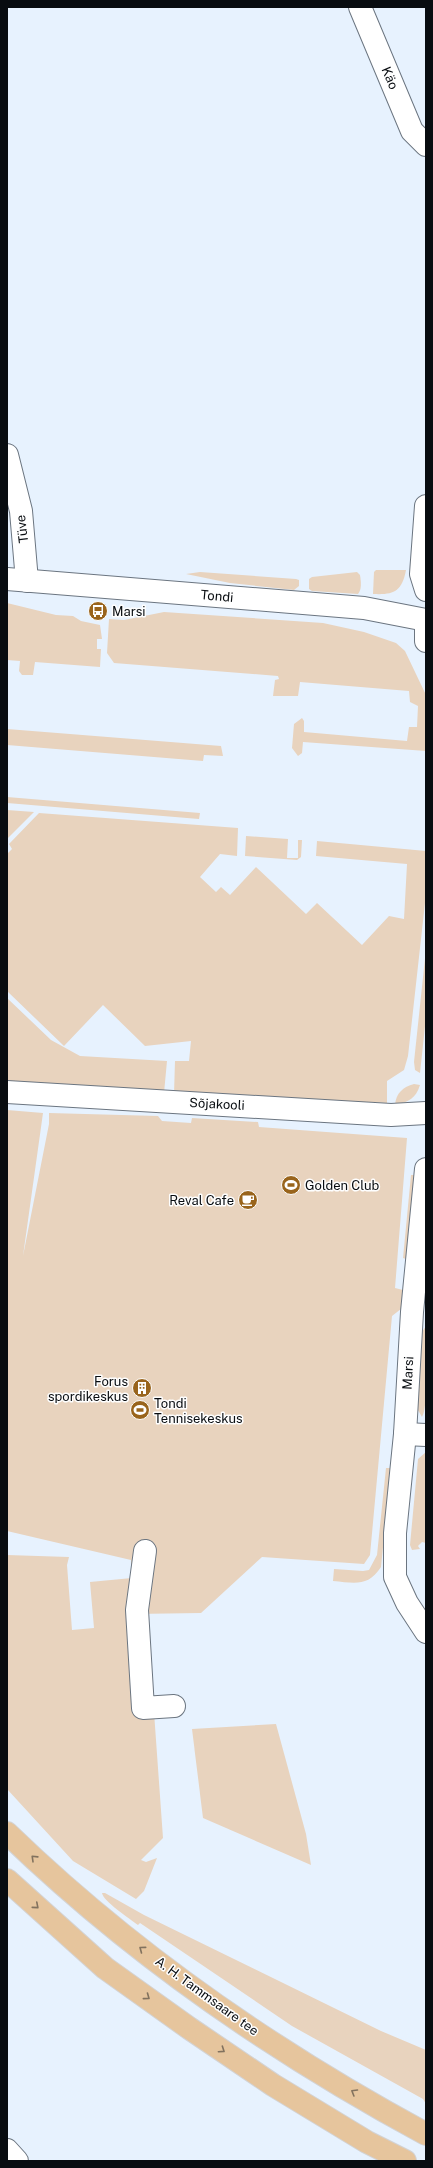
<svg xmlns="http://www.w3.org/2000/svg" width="433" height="2168" font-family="'Public Sans',sans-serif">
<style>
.green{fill:#e8d3be}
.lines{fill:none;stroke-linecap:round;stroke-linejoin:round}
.minor-casing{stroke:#6b7580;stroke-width:24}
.major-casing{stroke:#d3d3d4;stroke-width:24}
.minor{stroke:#fff;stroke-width:22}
.major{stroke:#e6c59d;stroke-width:22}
.oneway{stroke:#82725e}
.labels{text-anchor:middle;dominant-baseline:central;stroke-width:3;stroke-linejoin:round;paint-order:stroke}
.street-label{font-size:13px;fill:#080c10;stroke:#fefefe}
.poi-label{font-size:13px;fill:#080c10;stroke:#fefefe;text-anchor:start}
</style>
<rect width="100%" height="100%" fill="#e7f2fe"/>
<g class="green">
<path d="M 376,570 L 406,570 C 402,592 393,595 373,594 L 374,572 Z"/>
<polygon points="200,572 296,579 299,580 299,586 294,590 230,583 186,574"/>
<path d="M 357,572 L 360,575 C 361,582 362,589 358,594 L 312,591 L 309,589 L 309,579 L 312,577 Z"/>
<polygon points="7,603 56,615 73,616 81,621 100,625 102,639 97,639 97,649 101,649 100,667 35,662 33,675 22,675 19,671 20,661 7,660"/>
<polygon points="164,612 323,623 364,632 396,643 405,651 426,695 426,751 303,742 302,753 298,756 292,748 294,724 302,718 304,721 304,732 407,741 409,727 417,727 418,706 410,702 409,691 300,682 298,696 273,696 275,680 279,679 278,676 114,663 107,653 109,619 124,620"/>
<polygon points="7,729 221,746 223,756 204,755 203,761 7,745"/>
<polygon points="7,797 200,813 199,819 7,803"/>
<polygon points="7,810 34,812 7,839"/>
<polygon points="39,813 238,828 237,856 220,854 200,877 216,892 221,887 230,895 256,867 306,914 317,903 362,945 389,916 404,919 407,864 316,856 317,841 426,851 426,894 408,1056 404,1070 387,1081 387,1103 174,1094 175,1061 189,1061 191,1041 145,1046 103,1005 64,1046 7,991 7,854 12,849 9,844"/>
<polygon points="246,836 288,839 287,858 298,858 298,840 302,840 301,857 297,860 245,856"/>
<polygon points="426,949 426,1017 420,1073 415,1070 414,1062"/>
<polygon points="7,998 51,1040 80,1056 167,1061 164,1093 7,1085"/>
<path d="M 414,1084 L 420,1085 C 416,1098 409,1102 395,1105 C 396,1093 403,1087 414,1084 Z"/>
<polygon points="7,1110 43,1113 23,1256 49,1124 49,1113 158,1116 162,1121 191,1123 192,1118 258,1122 259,1127 407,1138 395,1288 403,1290 405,1295 406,1305 392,1316 370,1555 364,1564 262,1557 201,1613 134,1614 154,1712 163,1838 141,1860 146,1862 157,1858 144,1891 136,1899 73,1861 7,1789 7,1555 69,1557 67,1565 72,1630 94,1628 90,1582 132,1578 131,1560 7,1531"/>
<polygon points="411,1175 415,1175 410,1253 406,1259 403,1258"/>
<path d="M 426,1326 C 426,1341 429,1409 422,1417 L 415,1405 L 422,1332 Z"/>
<polygon points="426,1452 426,1543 422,1542 418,1546 420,1549 412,1550 410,1545 418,1459"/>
<path d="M 386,1468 L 391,1468 L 381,1567 C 368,1587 355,1583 333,1581 L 334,1569 L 363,1571 L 369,1570 L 377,1555 Z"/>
<polygon points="276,1724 306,1834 311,1865 203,1818 192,1729"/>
<path d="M 102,1893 L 105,1893 L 144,1915 L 381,2031 L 426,2050 L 426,2104 L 423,2099 L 292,2026 L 140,1923 L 138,1925 C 130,1919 103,1901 102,1893 Z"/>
</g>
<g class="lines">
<defs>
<g id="minor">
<polyline points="360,7 412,131 426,145"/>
<polyline points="7,455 21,511 27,581"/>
<polyline points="426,506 421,574 426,590"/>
<polyline points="7,579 364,608 426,620"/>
<polyline points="426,625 426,641"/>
<polyline points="7,1092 391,1115 426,1113"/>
<polyline points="426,1169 412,1312 405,1434 395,1533 395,1577 407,1603 426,1632"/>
<polyline points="405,1434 426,1435"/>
<polyline points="145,1551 137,1610 143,1708 174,1706"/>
<polyline points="7,2150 17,2161"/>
</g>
<g id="major">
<path d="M 7,1833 C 131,1953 274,2052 426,2134"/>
<polyline points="7,1880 105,1968 189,2028 273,2085 367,2142 405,2161"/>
</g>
</defs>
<use href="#minor" class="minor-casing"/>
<use href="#major" class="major-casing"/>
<use href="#minor" class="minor"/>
<use href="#major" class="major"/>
</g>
<defs><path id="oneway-chevron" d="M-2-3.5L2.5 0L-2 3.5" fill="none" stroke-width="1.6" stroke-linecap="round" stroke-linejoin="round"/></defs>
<g class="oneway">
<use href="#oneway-chevron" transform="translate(34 1858) rotate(-136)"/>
<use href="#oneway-chevron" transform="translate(36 1906) rotate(41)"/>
<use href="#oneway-chevron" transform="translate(142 1949) rotate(-143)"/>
<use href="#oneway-chevron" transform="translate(147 1997) rotate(36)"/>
<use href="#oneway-chevron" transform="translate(222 2050) rotate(34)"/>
<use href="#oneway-chevron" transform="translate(354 2092) rotate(-149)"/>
</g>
<defs>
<symbol id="bus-disc" viewBox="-11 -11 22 22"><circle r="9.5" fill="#99641c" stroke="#fefefe"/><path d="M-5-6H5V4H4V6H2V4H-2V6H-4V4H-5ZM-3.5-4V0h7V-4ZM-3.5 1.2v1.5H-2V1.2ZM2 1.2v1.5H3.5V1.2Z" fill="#fff"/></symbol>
<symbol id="stadium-disc" viewBox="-11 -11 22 22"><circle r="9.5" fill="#99641c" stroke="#fefefe"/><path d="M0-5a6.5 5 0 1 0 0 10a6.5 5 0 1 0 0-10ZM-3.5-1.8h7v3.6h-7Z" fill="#fff"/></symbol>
<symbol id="cafe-disc" viewBox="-11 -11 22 22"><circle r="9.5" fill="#99641c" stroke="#fefefe"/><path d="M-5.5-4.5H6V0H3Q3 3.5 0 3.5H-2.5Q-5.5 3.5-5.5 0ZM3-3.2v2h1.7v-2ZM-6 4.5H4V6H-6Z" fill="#fff"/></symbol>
<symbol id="building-disc" viewBox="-11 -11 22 22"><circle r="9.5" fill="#99641c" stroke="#fefefe"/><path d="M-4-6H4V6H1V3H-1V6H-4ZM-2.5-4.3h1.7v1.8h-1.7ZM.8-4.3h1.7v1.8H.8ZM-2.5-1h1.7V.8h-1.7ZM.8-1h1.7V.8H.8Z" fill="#fff"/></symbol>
</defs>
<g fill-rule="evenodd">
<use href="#bus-disc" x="87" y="600" width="22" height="22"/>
<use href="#stadium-disc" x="280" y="1174" width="22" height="22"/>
<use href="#cafe-disc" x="237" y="1189" width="22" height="22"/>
<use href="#building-disc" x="131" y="1377" width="22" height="22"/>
<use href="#stadium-disc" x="129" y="1399" width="22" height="22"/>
</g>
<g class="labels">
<g class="street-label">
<text transform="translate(390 78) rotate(67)">Käo</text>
<text transform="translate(22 529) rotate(-97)">Tüve</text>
<text transform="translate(217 596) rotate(5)">Tondi</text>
<text transform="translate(217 1104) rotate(3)">Sõjakooli</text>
<text transform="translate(408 1373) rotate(-87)">Marsi</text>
<text transform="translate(207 1996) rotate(36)">A. H. Tammsaare tee</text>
</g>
<g class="poi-label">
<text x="112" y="611">Marsi</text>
<text x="305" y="1185">Golden Club</text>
<text x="234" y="1200" text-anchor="end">Reval Cafe</text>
<text x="128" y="1381" text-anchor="end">Forus<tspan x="128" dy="15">spordikeskus</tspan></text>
<text x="154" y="1403">Tondi<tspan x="154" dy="15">Tennisekeskus</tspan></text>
</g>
</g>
<rect width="433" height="2168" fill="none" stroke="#080c10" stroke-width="16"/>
</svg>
